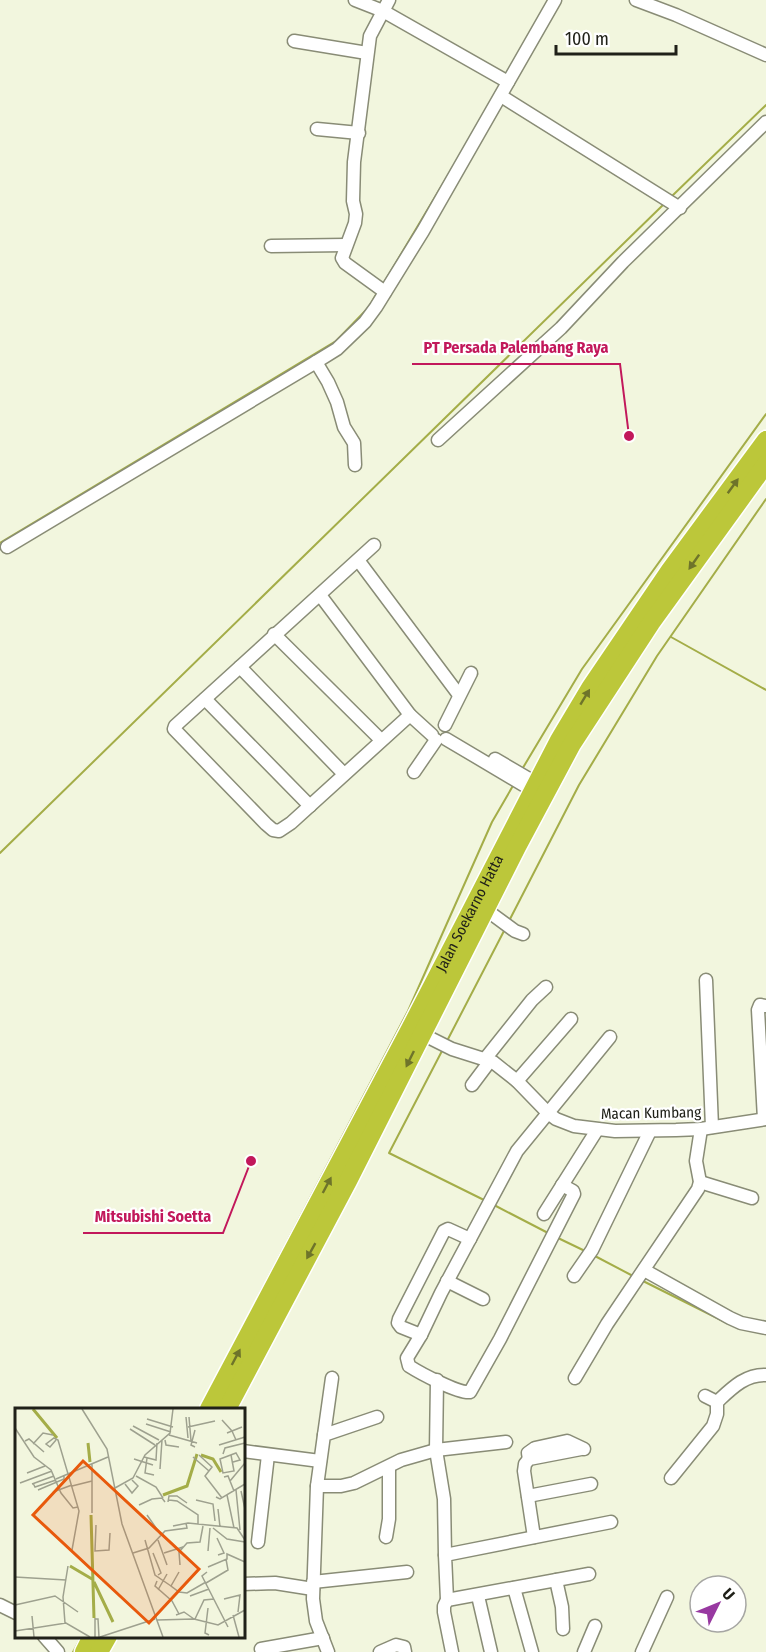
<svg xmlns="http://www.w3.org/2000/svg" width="766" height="1652" font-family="'Fira Sans Condensed',sans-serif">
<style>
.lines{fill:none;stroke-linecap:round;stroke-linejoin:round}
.stream{stroke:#a4ad48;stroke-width:2}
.minor-casing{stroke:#898c76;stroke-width:15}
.highway-casing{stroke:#fff;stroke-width:21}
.minor{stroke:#fff;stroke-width:12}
.highway{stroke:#bcc73a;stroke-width:18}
.oneway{fill:#6e742a}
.labels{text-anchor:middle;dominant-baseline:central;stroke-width:4.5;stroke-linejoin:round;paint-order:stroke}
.street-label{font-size:15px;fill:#202119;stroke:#fff}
.inset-river{fill:none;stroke:#a4ad48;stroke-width:3}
.inset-road{fill:none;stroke:#9ea18f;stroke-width:1.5}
.view{fill:#e8590c;fill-opacity:0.15;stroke:#e8590c;stroke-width:3}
.inset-edge{fill:none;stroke:#202119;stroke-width:3}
.leader{fill:none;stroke:#c2185b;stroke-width:2}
.callout-dot{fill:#c2185b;stroke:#fff;stroke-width:2}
.callout-label{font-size:16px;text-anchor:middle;font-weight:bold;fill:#c2185b;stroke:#fff;stroke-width:4.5;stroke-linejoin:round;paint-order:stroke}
</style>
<rect width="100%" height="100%" fill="#f2f6de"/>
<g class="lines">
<g class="stream">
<polyline points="671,197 766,105"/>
<polyline points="382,286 447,177"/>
<polyline points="0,543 336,341 369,307 377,293"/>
<polyline points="671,637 766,690"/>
<polyline points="521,771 582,669 766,414"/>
<polyline points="0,853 665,203"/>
<polyline points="509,921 579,785 657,656 766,499"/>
<polyline points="447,1041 505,929"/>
<polyline points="443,1049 389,1153 486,1201"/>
<polyline points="494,1205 550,1234"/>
<polyline points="558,1238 585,1251"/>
<polyline points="593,1255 633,1276"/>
<polyline points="641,1280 727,1323"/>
<polyline points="258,1297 408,1011 492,822 514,784"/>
<polyline points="73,1652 82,1636"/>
</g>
<defs>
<g id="minor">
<polyline points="355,0 383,11 508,82"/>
<polyline points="636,0 676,15 766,55"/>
<polyline points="294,41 367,53"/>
<polyline points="501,96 680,208"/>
<polyline points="317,129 359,133"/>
<polyline points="271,246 346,245"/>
<polyline points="385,292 345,263 342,258 355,223 356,214 353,201 354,162 370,36 389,0"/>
<polyline points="316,362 328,382 337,402 344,427 354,443 355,465"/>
<polyline points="438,440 561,328 623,262 766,122"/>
<polyline points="374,545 175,726 174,729 266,824 273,830 279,831 291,823 410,715"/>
<polyline points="7,547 316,362 337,349 365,322 376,307 423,231 555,0"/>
<polyline points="358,560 459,695"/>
<polyline points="320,595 410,715 432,735"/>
<polyline points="274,634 381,740"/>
<polyline points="240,667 344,774"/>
<polyline points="205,699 310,806"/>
<polyline points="445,725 471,673"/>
<polyline points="446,739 532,790"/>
<polyline points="495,759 529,779"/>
<polyline points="414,772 436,740"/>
<polyline points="485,909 515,931 523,934"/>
<polyline points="706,980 712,1127"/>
<polyline points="422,1034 452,1049 493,1062 517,1081 548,1113 556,1119 574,1126 615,1131 676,1130 701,1129 766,1119"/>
<polyline points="485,1059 532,1000 546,987"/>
<polyline points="517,1081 571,1019"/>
<polyline points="472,1085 490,1061"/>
<polyline points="764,1119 758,1010 760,1005 766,1006"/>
<polyline points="700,1182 752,1198"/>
<path d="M 562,1185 L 573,1191 L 574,1194 L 500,1339 L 470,1392 C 459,1394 420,1373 409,1366 L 407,1358 L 421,1335 L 441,1293 L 517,1151 L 610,1037"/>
<polyline points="544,1214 597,1130"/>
<polyline points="644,1270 730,1318 741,1323 766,1328"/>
<polyline points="574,1276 592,1250 650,1131"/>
<polyline points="447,1281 483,1299"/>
<polyline points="421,1335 401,1327 398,1323 399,1319 444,1231 448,1229 470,1239"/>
<polyline points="575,1378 607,1324 698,1189 700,1182 696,1161 701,1129"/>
<polyline points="437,1380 436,1450 444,1499 445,1555"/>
<polyline points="705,1396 717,1402"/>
<polyline points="324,1435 332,1378"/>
<polyline points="243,1451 320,1461"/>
<polyline points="529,1459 528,1453 535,1448 567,1441 584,1449"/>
<path d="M 671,1478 L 713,1426 L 717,1414 L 717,1402 C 731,1389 745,1374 766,1375"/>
<polyline points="317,1486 341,1486 354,1483 401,1460 436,1450 506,1442"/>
<polyline points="528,1496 591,1484"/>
<polyline points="386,1537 389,1519 389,1467"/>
<polyline points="534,1537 524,1471 525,1464 529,1459 581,1449"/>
<polyline points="258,1542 268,1455"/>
<polyline points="556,1580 562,1607 563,1629"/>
<polyline points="313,1582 407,1572"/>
<polyline points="243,1584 275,1583 313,1589"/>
<polyline points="514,1588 532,1652"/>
<polyline points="478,1596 491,1652"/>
<polyline points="447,1600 589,1574"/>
<polyline points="0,1605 16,1613"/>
<polyline points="44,1636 58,1652"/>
<polyline points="261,1649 323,1638"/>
<polyline points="328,1652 316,1621 313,1599 317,1486 324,1435 377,1417"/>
<polyline points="380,1652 396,1645 404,1647 405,1652"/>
<polyline points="452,1652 444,1612 444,1606 447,1600 445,1555 611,1522"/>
<polyline points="584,1652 595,1626"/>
<polyline points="642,1652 667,1597"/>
</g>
<g id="highway">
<path id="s1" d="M 209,1409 L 410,1029 L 559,740 L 590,688 L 670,570 L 766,440"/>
<polyline points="227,1409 348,1181 517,847 572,744 651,623 766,464"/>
<polyline points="84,1652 92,1636"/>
<polyline points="99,1652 108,1636"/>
</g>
</defs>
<use href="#minor" class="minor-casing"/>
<use href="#highway" class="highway-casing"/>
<use href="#minor" class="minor"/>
<use href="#highway" class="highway"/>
</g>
<defs><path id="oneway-solid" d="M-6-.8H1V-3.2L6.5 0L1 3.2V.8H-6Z" transform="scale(1.5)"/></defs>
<g class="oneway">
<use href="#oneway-solid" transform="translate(733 486) rotate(-54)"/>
<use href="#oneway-solid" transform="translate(694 562) rotate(125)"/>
<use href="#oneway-solid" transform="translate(585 697) rotate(-59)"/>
<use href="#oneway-solid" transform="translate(410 1059) rotate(116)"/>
<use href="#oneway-solid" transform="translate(327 1185) rotate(-62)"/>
<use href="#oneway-solid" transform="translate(311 1251) rotate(119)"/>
<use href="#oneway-solid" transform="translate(236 1357) rotate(-62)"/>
</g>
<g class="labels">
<g class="street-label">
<text stroke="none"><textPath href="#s1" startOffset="560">Jalan Soekarno Hatta</textPath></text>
<text transform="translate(651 1113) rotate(-1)">Macan Kumbang</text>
</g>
</g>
<g transform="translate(15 1408)">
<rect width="230" height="230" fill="#f2f6de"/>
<path class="inset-river" d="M 18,1 L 42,30M 73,35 L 75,54M 186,47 L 198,51 L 206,64M 148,87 L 172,78 L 182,46M 76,107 L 79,210M 55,158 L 77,171M 79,174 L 98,214"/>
<path class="inset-road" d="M 67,1 L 92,41 L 107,116 L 148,229M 171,9 L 173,30M 174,9 L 176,33M 132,11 L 158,19M 207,12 L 217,23 L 212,25M 131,16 L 156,24M 118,18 L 144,32M 173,19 L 200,13M 0,20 L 19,49 L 36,62 L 46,85 L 58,100 L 63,99M 115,21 L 140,37M 180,22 L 176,37 L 180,39M 154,27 L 182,35M 41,32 L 35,39 L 31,36 L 39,30 L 43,32 L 64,103 L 57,142M 150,32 L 151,37 L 164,39M 221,32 L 217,23 L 227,19M 10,33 L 14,31 L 29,44M 18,36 L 28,25 L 38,27M 204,37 L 230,29M 208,46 L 210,40 L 230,35M 184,47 L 197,59 L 190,68 L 207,90M 216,47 L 219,63 L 208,65 L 205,51 L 221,45 L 225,52 L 218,54M 129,49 L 141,52 L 142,35M 178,49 L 194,63M 132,50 L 130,65 L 139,67M 119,51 L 138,57M 77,56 L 77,105M 145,61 L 147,32M 12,65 L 30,58M 121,68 L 141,79 L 148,90M 209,69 L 213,68 L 219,83M 41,71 L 93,49M 215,73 L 230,55M 5,75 L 37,63M 18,75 L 20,79 L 41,72M 17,76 L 39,68M 110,76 L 117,85 L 123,78 L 117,72M 57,78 L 77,73M 100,80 L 118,70 L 130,47 L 155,25 L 158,1M 23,82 L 49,71 L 49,68M 221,82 L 225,122M 226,83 L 230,101M 38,84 L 57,77M 212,87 L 219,120M 201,89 L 205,91 L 230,76M 154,92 L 162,93 L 183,107 L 183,117M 181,92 L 198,96 L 200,113M 153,94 L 154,88 L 162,88 L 172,95M 124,97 L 137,91 L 147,90 L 150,94M 203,101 L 205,119M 132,107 L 146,127M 81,117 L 80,143 L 94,142 L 95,125M 158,118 L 173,115 L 222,120 L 230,132M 198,120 L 212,131 L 230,134M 202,130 L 209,145 L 203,147M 130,132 L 140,167 L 156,178M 143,132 L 152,157M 193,143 L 195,120M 118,145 L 134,140 L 150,123 L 172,120 L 171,115M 138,145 L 146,165 L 143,167M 149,145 L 168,139M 165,157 L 164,144 L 172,135 L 185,134 L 188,118M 193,159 L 212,151 L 212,146 L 230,154M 164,164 L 156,178 L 164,184 L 172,185 L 191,174M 192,164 L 187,168 L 213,219M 0,169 L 51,172M 142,173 L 140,178 L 157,193 L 164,206M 191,175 L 213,162 L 211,151M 143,182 L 152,166M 175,188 L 194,181M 209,191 L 225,187 L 223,204M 0,197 L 40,188 L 63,204M 193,200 L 190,225 L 194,227M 161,207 L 169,204 L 179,211M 218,207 L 224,229M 17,208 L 19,229M 80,210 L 80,229M 80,211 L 83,211 L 84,229M 180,211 L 189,192 L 199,191M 142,212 L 179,211 L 203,217 L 230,202M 50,215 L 48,189 L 53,158M 0,223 L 51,215 L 75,229M 85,229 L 140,211"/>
<path class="view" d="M 68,53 L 184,161 L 134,215 L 18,107 Z"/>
<rect width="230" height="230" class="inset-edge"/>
</g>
<path class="leader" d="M629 436L620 364H412M251 1161L223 1233H83"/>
<g class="callout-dot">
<circle cx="629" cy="436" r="6"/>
<circle cx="251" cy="1161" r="6"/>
</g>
<g class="callout-label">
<text x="516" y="353">PT Persada Palembang Raya</text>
<text x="153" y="1222">Mitsubishi Soetta</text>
</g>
<g transform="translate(718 1604) rotate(47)"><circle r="28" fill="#ffffff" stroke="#a6a6a3" stroke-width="1.5"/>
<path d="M0-4.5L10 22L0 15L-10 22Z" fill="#9839a1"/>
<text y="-9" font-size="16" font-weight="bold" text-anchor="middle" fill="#202119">U</text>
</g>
<path d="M556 45v9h120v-9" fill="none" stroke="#202119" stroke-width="3"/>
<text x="565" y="45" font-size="18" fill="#202119" stroke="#ffffff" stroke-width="4.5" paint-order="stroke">100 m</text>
</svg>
